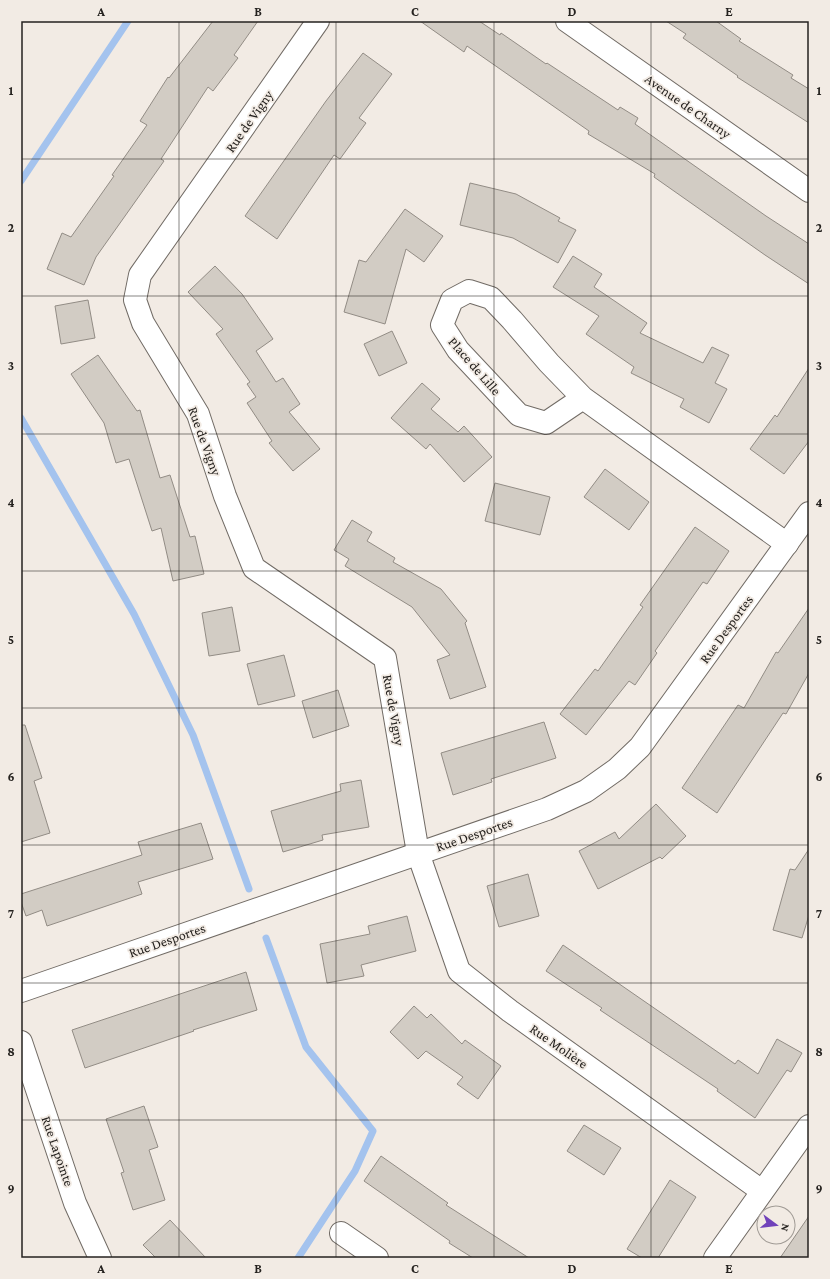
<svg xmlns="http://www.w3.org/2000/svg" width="830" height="1279" font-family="'Crimson Pro',serif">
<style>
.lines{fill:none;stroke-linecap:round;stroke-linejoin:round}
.stream{stroke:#a4c3ee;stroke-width:7}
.building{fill:#d2ccc4;stroke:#928c85}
.minor-casing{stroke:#716b65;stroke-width:24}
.minor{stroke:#fff;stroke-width:22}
.grid{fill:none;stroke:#25221f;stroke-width:1;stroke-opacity:0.55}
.labels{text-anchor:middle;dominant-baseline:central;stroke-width:3.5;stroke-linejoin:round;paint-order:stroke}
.street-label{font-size:14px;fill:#25221f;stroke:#f2ebe4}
.neatline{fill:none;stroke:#25221f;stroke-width:1.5}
.grid-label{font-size:13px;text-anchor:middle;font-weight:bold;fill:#25221f}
</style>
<rect width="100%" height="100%" fill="#f2ebe4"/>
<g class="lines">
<g class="stream">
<polyline points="21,181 128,21"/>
<polyline points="21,418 134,614 193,735 249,889"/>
<polyline points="266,938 306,1047 373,1131 355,1171 298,1258"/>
</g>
</g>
<g class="building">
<polygon points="213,21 258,21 234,55 238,58 213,91 208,87 161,159 164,161 96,257 84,285 47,269 62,233 71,237 114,176 112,175 147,125 140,121 168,77 169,78"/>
<polygon points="420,21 479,21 500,35 501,33 546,64 547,63 618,110 620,107 638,118 635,124 766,216 809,244 809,284 765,255 654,177 655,174 588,134 589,131 467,46 464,52"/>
<polygon points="666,21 716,21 741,39 739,41 793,75 791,78 809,89 809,123 737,77 738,76 683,38 686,34"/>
<polygon points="363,53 392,74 359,118 366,123 340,159 334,155 277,239 245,216 326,101"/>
<polygon points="470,183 516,194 560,218 558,221 576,230 558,263 513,238 460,225"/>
<polygon points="405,209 443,236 424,262 406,249 385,324 344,312 359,260 366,262"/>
<polygon points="573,256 602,274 594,287 647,323 640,333 703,363 712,347 729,355 715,383 727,389 709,423 680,407 684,399 631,373 634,367 586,334 599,316 553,287"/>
<polygon points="215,266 242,294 273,339 256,351 276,382 283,378 300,404 289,412 320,449 293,471 269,443 272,441 247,403 256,397 247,384 250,382 216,334 223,329 188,292"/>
<polygon points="88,300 95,338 61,344 55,306"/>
<polygon points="392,331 407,363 379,376 364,344"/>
<polygon points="98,355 137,411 140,410 160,478 170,475 190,537 195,536 204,574 173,581 161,528 152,531 129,459 116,463 104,423 71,374"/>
<polygon points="809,368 809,441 784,474 750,449 775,415 777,417"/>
<polygon points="422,383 440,399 431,409 458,432 464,426 492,457 464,482 430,444 426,449 391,418"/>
<polygon points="605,469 649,502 629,530 584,497"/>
<polygon points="495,483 550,497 540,535 485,521"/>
<polygon points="352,520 372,532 367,541 395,558 393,562 441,589 467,621 465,623 486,687 450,699 437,660 450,655 412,607 345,566 349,559 334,550"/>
<polygon points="695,527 729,551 707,584 703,582 655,651 657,653 635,685 629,681 586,735 560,714 595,669 598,671 643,607 640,605"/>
<polygon points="232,607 240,651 209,656 202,613"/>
<polygon points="809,608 809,673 786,714 783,713 717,813 682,788 738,705 744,708 776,652 778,653"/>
<polygon points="284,655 295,696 258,705 247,664"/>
<polygon points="338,690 349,726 313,738 302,701"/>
<polygon points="544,722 556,758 491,779 492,782 453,795 441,753"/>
<polygon points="21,725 25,725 42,778 34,781 50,833 21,842"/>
<polygon points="361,780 369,827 322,835 323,840 283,852 271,811 341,791 340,784"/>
<polygon points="656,804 686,836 662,859 660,857 598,889 579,851 615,832 619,839"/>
<polygon points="201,823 213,859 138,882 142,894 47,926 42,910 26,916 21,902 21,894 142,855 138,842"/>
<polygon points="809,849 809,915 802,938 773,930 790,869 795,870"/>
<polygon points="528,874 539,916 499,927 487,886"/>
<polygon points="407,916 416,951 361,965 364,976 327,983 320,944 370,934 368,926"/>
<polygon points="563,945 735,1064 738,1060 758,1074 777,1039 802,1053 791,1072 787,1070 755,1118 717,1091 718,1089 600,1010 602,1008 546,971"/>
<polygon points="246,972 257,1010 193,1030 194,1031 85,1068 72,1030"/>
<polygon points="414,1006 427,1018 431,1014 462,1044 465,1040 501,1066 478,1099 457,1084 463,1077 426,1051 418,1059 390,1032"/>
<polygon points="144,1106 158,1147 149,1150 165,1200 133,1210 121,1173 124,1172 106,1119"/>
<polygon points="584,1125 621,1148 604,1175 567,1151"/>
<polygon points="381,1156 448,1203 446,1205 529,1258 473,1258 449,1243 450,1241 364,1181"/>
<polygon points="670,1180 696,1197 658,1258 642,1258 627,1249"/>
<polygon points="809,1216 809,1258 780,1258"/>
<polygon points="170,1220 206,1258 156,1258 143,1245"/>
</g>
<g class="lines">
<defs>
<g id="minor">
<polyline points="318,21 140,275 135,300 143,323 198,414 225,496 254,568 385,658 418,853 459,971 510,1011 762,1191"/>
<polyline points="567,21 809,191"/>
<polyline points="583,398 546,423 519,415 458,350 442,325 452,300 469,291 491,298 512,320 549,363 583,398 787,544"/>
<polyline points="21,991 547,809 586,791 617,769 640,747 809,513"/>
<polyline points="21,1042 75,1203 100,1258"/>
<polyline points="341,1233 377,1258"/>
<polyline points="715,1258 809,1126"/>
</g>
</defs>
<use href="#minor" class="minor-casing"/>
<use href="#minor" class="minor"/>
</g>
<path class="grid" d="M 179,21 L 179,1258M 336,21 L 336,1258M 494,21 L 494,1258M 651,21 L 651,1258M 21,159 L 809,159M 21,296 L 809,296M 21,434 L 809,434M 21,571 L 809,571M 21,708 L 809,708M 21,845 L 809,845M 21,983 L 809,983M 21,1120 L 809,1120"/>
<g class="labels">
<g class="street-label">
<text transform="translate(688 106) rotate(35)">Avenue de Charny</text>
<text transform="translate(249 121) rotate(-55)">Rue de Vigny</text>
<text transform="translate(475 366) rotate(49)">Place de Lille</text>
<text transform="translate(205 441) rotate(70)">Rue de Vigny</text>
<text transform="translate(726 629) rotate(-54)">Rue Desportes</text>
<text transform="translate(394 710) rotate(80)">Rue de Vigny</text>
<text transform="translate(474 834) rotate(-19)">Rue Desportes</text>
<text transform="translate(167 940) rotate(-19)">Rue Desportes</text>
<text transform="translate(559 1046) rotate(35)">Rue Molière</text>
<text transform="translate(58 1151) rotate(71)">Rue Lapointe</text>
</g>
</g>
<rect width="830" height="1279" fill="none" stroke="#f2ebe4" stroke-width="44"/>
<g transform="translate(776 1225) rotate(105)"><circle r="19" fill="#f2ebe4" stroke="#a09b95"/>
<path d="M0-3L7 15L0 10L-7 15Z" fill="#7042ba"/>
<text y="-6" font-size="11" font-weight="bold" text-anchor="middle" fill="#25221f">N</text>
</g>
<rect x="22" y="22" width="786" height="1235" class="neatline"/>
<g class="grid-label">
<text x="101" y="16">A</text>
<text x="258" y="16">B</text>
<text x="415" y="16">C</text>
<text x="572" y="16">D</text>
<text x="729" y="16">E</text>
<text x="11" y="95">1</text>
<text x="819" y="95">1</text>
<text x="11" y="232">2</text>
<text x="819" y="232">2</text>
<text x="11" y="370">3</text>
<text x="819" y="370">3</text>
<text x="11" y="507">4</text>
<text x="819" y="507">4</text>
<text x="11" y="644">5</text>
<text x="819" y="644">5</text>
<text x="11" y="781">6</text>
<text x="819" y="781">6</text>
<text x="11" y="918">7</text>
<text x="819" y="918">7</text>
<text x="11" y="1056">8</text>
<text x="819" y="1056">8</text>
<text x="11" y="1193">9</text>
<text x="819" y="1193">9</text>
<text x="101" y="1273">A</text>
<text x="258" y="1273">B</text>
<text x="415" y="1273">C</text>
<text x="572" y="1273">D</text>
<text x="729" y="1273">E</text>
</g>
</svg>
